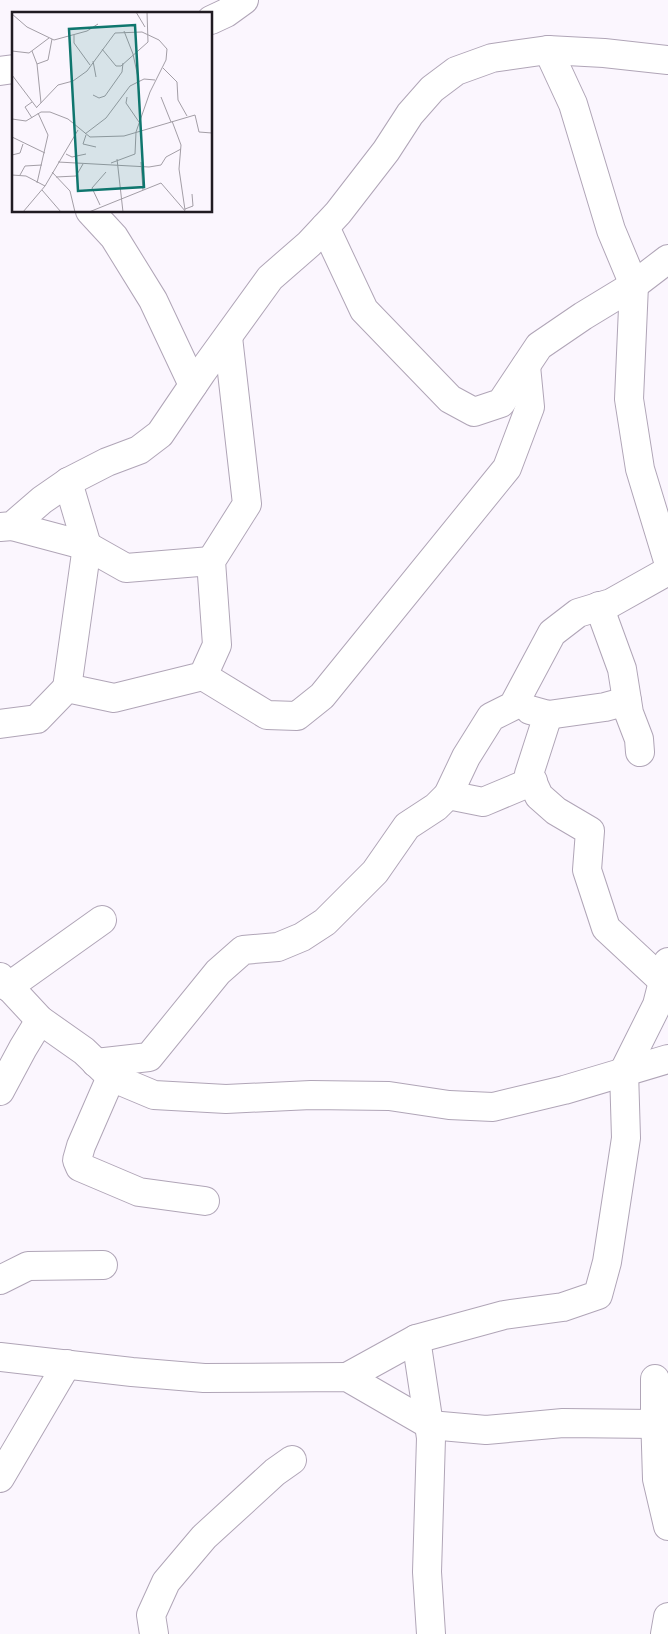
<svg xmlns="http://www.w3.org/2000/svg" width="668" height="1634" font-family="'Work Sans',sans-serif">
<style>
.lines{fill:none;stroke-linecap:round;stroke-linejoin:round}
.minor-casing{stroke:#b0a5b7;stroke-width:30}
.minor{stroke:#fff;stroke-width:28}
.inset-road{fill:none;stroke:#a39ea6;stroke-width:1}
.view{fill:#0f766e;fill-opacity:0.15;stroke:#0f766e;stroke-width:2.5}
.inset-edge{fill:none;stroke:#201b22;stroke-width:2.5}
</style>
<rect width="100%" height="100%" fill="#fbf6fe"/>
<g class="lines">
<defs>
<g id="minor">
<polyline points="211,20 226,13 244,0"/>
<polyline points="548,50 573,104 611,230 634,285 629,399 640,469 668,561"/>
<polyline points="0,71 14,69"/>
<polyline points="90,211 114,237 153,300 193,385"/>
<polyline points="325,227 364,310 450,399 474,412 501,403 539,346 583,316 634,285 668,259"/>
<polyline points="12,526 87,546 126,568 211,561"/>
<polyline points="0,527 12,526 42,500 68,482 107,462 139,450 160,434 202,372 270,278 309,244 338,213 386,151 410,114 432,89 456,71 492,58 548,50 604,53 668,60"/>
<polyline points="599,606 622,669 629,713 639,739 640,752"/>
<polyline points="203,676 267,715 297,716 322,696 507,468 530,407 526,366"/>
<polyline points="67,688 87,546 68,482"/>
<polyline points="530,710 548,715 605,707 627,701"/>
<polyline points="548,715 529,774 539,796 556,811 590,831 587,870 606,928 663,981"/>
<polyline points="0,724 37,719 67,688 114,698 203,676 217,645 211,561 247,504 228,337"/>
<polyline points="448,795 483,802 533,781"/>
<polyline points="0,977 40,1020 84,1051 111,1077 154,1095 226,1099 311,1095 389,1096 449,1105 493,1107 564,1090 668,1059"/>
<polyline points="8,987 102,920"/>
<polyline points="96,1063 149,1057 218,972 243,950 278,947 302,937 325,922 375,872 407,826 436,807 448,795 466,757 491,717 513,706 552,633 578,613 611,603 668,571"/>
<polyline points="111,1077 81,1146 77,1160 80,1167 139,1192 205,1201"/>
<polyline points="0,1091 23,1048 40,1020"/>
<polyline points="0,1280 28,1266 103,1265"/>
<polyline points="416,1339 431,1438 427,1572 431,1634"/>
<polyline points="0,1357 132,1372 204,1378 347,1377 430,1425 486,1430 563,1423 655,1424 668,1426"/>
<polyline points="347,1377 416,1339 504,1315 563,1307 598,1295 607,1262 626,1138 624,1071 657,1005 668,962"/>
<polyline points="655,1379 655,1414 657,1479 668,1526"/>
<polyline points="0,1478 67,1364"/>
<polyline points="154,1634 151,1615 166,1582 204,1537 275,1472 292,1460"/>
<polyline points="665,1634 668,1617"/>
</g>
</defs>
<use href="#minor" class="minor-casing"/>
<use href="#minor" class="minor"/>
</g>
<g transform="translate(12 12)">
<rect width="200" height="200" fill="#fbf6fe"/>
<path class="inset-road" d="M 124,0 L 133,15M 0,2 L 15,15 L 42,28 L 75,19 L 86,12M 112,19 L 121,42 L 127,70M 62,23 L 62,31 L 78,53M 90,37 L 104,54 L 109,54 L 136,30 L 135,0M 0,39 L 17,41 L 37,26M 20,39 L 25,52 L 29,91M 81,49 L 84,65M 25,52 L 36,48 L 40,27M 151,56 L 165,70 L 166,88 L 175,104M 0,63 L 25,96M 81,83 L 87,86 L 93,84 L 110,60 L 111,51M 115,85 L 114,91 L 127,110M 149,85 L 159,110M 20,90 L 13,95 L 20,106M 25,95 L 46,73 L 61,69 L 75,59 L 103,21 L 130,20 L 147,28 L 155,37 L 154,48 L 138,80 L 124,120 L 123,142 L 99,151M 0,107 L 14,109 L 29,100 L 38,100 L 56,107 L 78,125 L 112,124 L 183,103 L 187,120 L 200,121M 160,109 L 169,133 L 167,157 L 173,198M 73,122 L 94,106 L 118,74 L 132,67 L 143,68M 74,123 L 71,132 L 84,135M 0,125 L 33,141M 54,142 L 60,145 L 74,142M 0,143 L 8,141 L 11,132M 105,147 L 111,200M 46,150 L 137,155 L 149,153 L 154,145 L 169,137M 129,150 L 131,178M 40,160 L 58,179 L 63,200M 0,163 L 14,164 L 33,174M 8,163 L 13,154 L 30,153M 44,165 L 64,164 L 71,152M 25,171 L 36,123 L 26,101M 30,178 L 49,200M 88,193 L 80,176 L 94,160M 173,197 L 181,194 L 180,182M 11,200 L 33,174 L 66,118M 77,200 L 149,171 L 174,200"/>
<path class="view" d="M 123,13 L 132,175 L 66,179 L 57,17 Z"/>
<rect width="200" height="200" class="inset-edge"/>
</g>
</svg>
